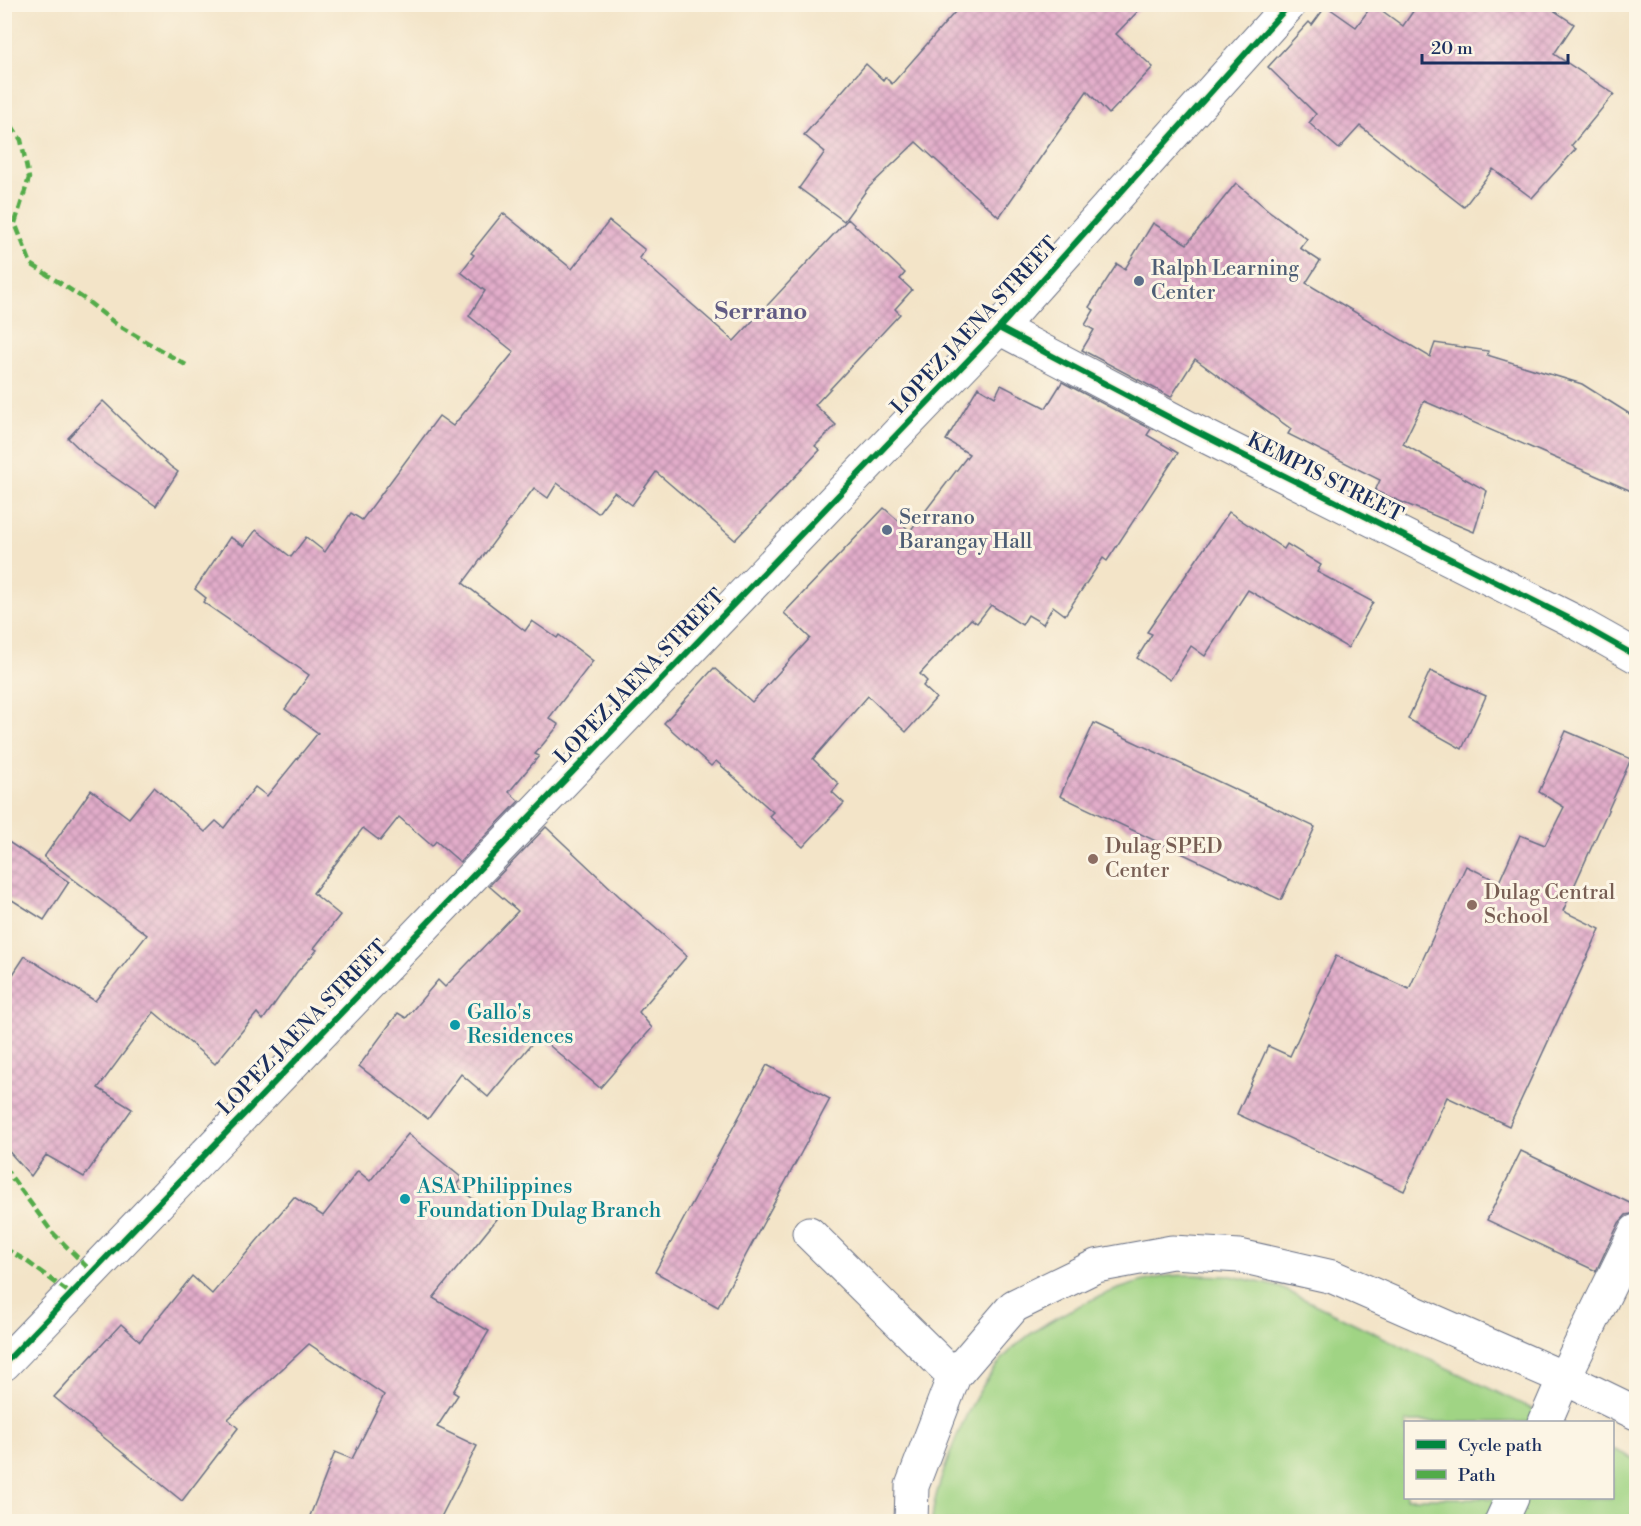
<svg xmlns="http://www.w3.org/2000/svg" width="1641" height="1526" font-family="'Libre Bodoni',serif">
<style>
.green{fill:#a0d484;stroke:#5e8271;stroke-width:1.5}
.building{fill:url(#building-cross-hatch)}
.lines{fill:none;stroke-linecap:round;stroke-linejoin:round}
.minor-casing{stroke:#676e83;stroke-width:35}
.minor{stroke:#fff;stroke-width:33}
.quiet{stroke:#52ab49;stroke-width:4.5;stroke-dasharray:9 4.5;stroke-linecap:butt}
.cycleway-casing{stroke:#fcf5e5;stroke-width:10}
.cycleway{stroke:#00873e;stroke-width:6}
.service-dot{fill:#5c6f8a;stroke:#fcf5e5;stroke-width:2}
.education-dot{fill:#8d6e63;stroke:#fcf5e5;stroke-width:2}
.culture-dot{fill:#0f9aa8;stroke:#fcf5e5;stroke-width:2}
.labels{text-anchor:middle;dominant-baseline:central;stroke-width:6;stroke-linejoin:round;paint-order:stroke}
.service-label{font-size:21px;fill:#4e5e75;stroke:#fcf5e5;text-anchor:start}
.street-label{font-size:21px;fill:#1b2f5e;stroke:#fcf5e5}
.education-label{font-size:21px;fill:#785e54;stroke:#fcf5e5;text-anchor:start}
.culture-label{font-size:21px;fill:#0d838f;stroke:#fcf5e5;text-anchor:start}
.quarter-label{font-size:24px;font-weight:bold;fill:#615b84;stroke:#fcf5e5}
</style>
<defs>
<pattern id="building-cross-hatch" width="8" height="8" patternUnits="userSpaceOnUse" patternTransform="scale(1.5)"><rect width="8" height="8" fill="#e3adca"/><path d="M0 0l8 8M0 8l8-8" fill="none" stroke="#b78da7"/></pattern>
</defs>
<rect width="100%" height="100%" fill="#fcf5e5"/>
<filter id="ink" filterUnits="userSpaceOnUse"><feTurbulence type="fractalNoise" baseFrequency=".0167" numOctaves="2"/><feDisplacementMap in="SourceGraphic" scale="12" xChannelSelector="R" yChannelSelector="G"/><feConvolveMatrix kernelMatrix="1 2 1 2 8 2 1 2 1" color-interpolation-filters="sRGB"/></filter>
<filter id="wash" filterUnits="userSpaceOnUse"><feTurbulence type="fractalNoise" baseFrequency=".008" numOctaves="4" result="noise"/><feDisplacementMap in="SourceGraphic" scale="24" xChannelSelector="R" yChannelSelector="G"/><feGaussianBlur stdDeviation="1.35" result="paint"/><feColorMatrix in="noise" values="0 0 0 0 0 0 0 0 0 0 0 0 0 0 0 0 0 1.4 0 .05"/><feComposite in="paint" operator="in"/></filter>
<g filter="url(#wash)">
<rect width="100%" height="100%" fill="#f3e4c8"/>
<path class="green" d="M 1232,1276 L 1279,1287 L 1559,1422 L 1406,1422 L 1406,1498 L 1612,1498 L 1613,1449 L 1636,1460 L 1636,1521 L 932,1522 C 933,1497 943,1475 951,1451 C 962,1422 977,1392 996,1367 C 1027,1324 1112,1286 1163,1277 C 1185,1273 1210,1276 1232,1276 Z"/>
<g id="blocks">
<g class="building">
<polygon points="962,4 1145,4 1116,34 1153,67 1109,114 1087,91 999,217 916,142 868,188 844,221 799,188 825,152 804,135 866,64 883,80 885,77 892,84"/>
<polygon points="1373,4 1403,26 1418,4 1544,4 1574,24 1554,54 1614,94 1571,146 1576,149 1532,198 1493,169 1464,207 1360,126 1339,149 1309,123 1316,114 1268,67 1309,22 1312,25 1326,6 1356,27"/>
<polygon points="1236,183 1268,210 1307,239 1300,248 1320,261 1306,283 1430,357 1435,343 1488,351 1487,355 1582,384 1636,418 1636,493 1424,401 1403,444 1487,491 1474,532 1375,491 1380,480 1288,434 1291,429 1195,359 1171,397 1082,350 1094,330 1085,325 1094,310 1089,307 1117,264 1125,269 1153,223 1187,244"/>
<polygon points="503,213 572,269 609,221 645,250 639,258 734,341 848,219 905,273 900,279 912,290 895,309 900,314 815,405 836,425 815,446 820,450 735,540 656,472 632,505 614,492 598,513 557,483 548,498 534,488 463,583 525,631 532,621 557,638 559,635 593,661 549,718 559,725 535,754 539,756 509,792 519,801 460,862 436,841 432,846 399,817 380,841 363,828 313,893 340,915 314,948 317,950 297,972 263,1020 257,1013 215,1064 154,1012 98,1088 132,1109 84,1177 46,1155 31,1176 4,1146 4,988 25,956 95,1001 147,935 44,857 91,790 129,818 154,787 205,832 216,821 224,828 255,787 267,796 318,733 285,709 309,675 203,602 206,598 195,589 230,537 244,546 256,530 291,557 306,537 325,552 351,513 362,520 439,416 453,426 514,352 469,316 485,291 461,272 474,255 471,253"/>
<polygon points="1062,382 1151,429 1147,435 1178,453 1107,561 1103,558 1065,615 1053,606 1043,624 1028,615 1022,625 991,605 977,623 971,619 920,674 927,681 923,686 936,698 906,732 868,696 813,759 839,784 832,792 844,803 803,847 769,816 773,812 716,761 711,766 664,723 714,668 752,702 810,638 784,613 884,508 910,531 969,454 946,440 978,387 995,397 1001,385 1046,408"/>
<polygon points="103,401 170,466 178,472 156,506 94,463 68,438"/>
<polygon points="1229,512 1284,549 1287,544 1321,565 1317,572 1373,602 1348,648 1248,590 1205,656 1191,646 1170,680 1137,658 1152,634 1147,632"/>
<polygon points="1430,671 1486,696 1462,749 1408,719"/>
<polygon points="1094,723 1315,827 1281,900 1060,796"/>
<polygon points="1566,731 1631,759 1563,911 1600,929 1509,1126 1447,1097 1404,1191 1237,1114 1268,1046 1290,1056 1336,956 1409,989 1466,866 1499,882 1520,835 1545,845 1564,807 1539,792"/>
<polygon points="546,827 619,896 687,956 639,1012 652,1028 600,1088 538,1036 488,1097 461,1074 428,1119 359,1066 398,1013 406,1018 438,980 445,987 518,911 489,886"/>
<polygon points="4,839 69,882 44,920 4,895"/>
<polygon points="767,1065 830,1099 718,1307 655,1272"/>
<polygon points="408,1134 462,1178 456,1185 497,1219 433,1298 489,1331 453,1392 458,1395 437,1427 477,1446 439,1521 308,1521 335,1452 352,1459 384,1395 309,1344 228,1419 238,1428 182,1501 54,1397 121,1324 140,1341 192,1276 212,1294 294,1197 323,1216 358,1171 370,1181"/>
<polygon points="1521,1151 1636,1206 1636,1213 1626,1215 1619,1223 1596,1271 1487,1220"/>
</g>
</g>
</g>
<g filter="url(#ink)">
<use href="#blocks" fill-opacity="0" stroke="#676e83" stroke-width="1.5"/>
<g class="lines">
<defs>
<g id="minor">
<polyline points="999,328 1193,430 1572,620 1636,656"/>
<polyline points="809,1233 954,1376"/>
<polyline points="4,1364 999,328 1290,4"/>
<polyline points="1545,1422 1564,1378 1636,1231"/>
<polyline points="911,1522 912,1486 954,1376 1014,1306 1096,1266 1172,1252 1240,1256 1333,1277 1564,1378 1636,1413"/>
<polyline points="1501,1522 1512,1498"/>
</g>
</defs>
<use href="#minor" class="minor-casing"/>
<use href="#minor" class="minor"/>
<g class="quiet">
<polyline points="4,114 21,140 29,178 15,223 31,264 86,300 116,324 186,365"/>
<polyline points="4,1167 52,1232 92,1272"/>
<polyline points="4,1248 25,1260 71,1294"/>
</g>
<defs>
<g id="cycleway">
<polyline points="999,328 1193,430 1572,620 1636,656"/>
<polyline points="4,1364 999,328 1290,4"/>
</g>
</defs>
<use href="#cycleway" class="cycleway-casing"/>
<use href="#cycleway" class="cycleway"/>
</g>
</g>
<g class="service-dot">
<circle cx="1139" cy="281" r="6"/>
<circle cx="887" cy="530" r="6"/>
</g>
<g class="education-dot">
<circle cx="1093" cy="859" r="6"/>
<circle cx="1472" cy="905" r="6"/>
</g>
<g class="culture-dot">
<circle cx="455" cy="1025" r="6"/>
<circle cx="405" cy="1199" r="6"/>
</g>
<g class="labels">
<g class="service-label">
<text x="1151" y="269">Ralph Learning<tspan x="1151" dy="24">Center</tspan></text>
<text x="899" y="518">Serrano<tspan x="899" dy="24">Barangay Hall</tspan></text>
</g>
<g class="street-label">
<text transform="translate(975 326) rotate(-47)">LOPEZ JAENA STREET</text>
<text transform="translate(1325 478) rotate(27)">KEMPIS STREET</text>
<text transform="translate(640 677) rotate(-46)">LOPEZ JAENA STREET</text>
<text transform="translate(303 1028) rotate(-46)">LOPEZ JAENA STREET</text>
</g>
<g class="education-label">
<text x="1105" y="847">Dulag SPED<tspan x="1105" dy="24">Center</tspan></text>
<text x="1484" y="893">Dulag Central<tspan x="1484" dy="24">School</tspan></text>
</g>
<g class="culture-label">
<text x="467" y="1013">Gallo's<tspan x="467" dy="24">Residences</tspan></text>
<text x="417" y="1187">ASA Philippines<tspan x="417" dy="24">Foundation Dulag Branch</tspan></text>
</g>
<g class="quarter-label">
<text x="761" y="312">Serrano</text>
</g>
</g>
<rect width="1641" height="1526" fill="none" stroke="#fcf5e5" stroke-width="24"/>
<rect x="1404" y="1421" width="210" height="78" fill="#fcf5e5" stroke="#a2a6af" stroke-width="1.5"/>
<rect x="1416" y="1440" width="30" height="9" fill="#00873e" stroke="#a2a6af" stroke-width="1.5"/>
<text x="1458" y="1451" font-size="18" fill="#1b2f5e">Cycle path</text>
<rect x="1416" y="1470" width="30" height="9" fill="#52ab49" stroke="#a2a6af" stroke-width="1.5"/>
<text x="1458" y="1481" font-size="18" fill="#1b2f5e">Path</text>
<path d="M1422 54v9h146v-9" fill="none" stroke="#1b2f5e" stroke-width="3"/>
<text x="1431" y="54" font-size="18" fill="#1b2f5e" stroke="#fcf5e5" stroke-width="4.5" paint-order="stroke">20 m</text>
</svg>
